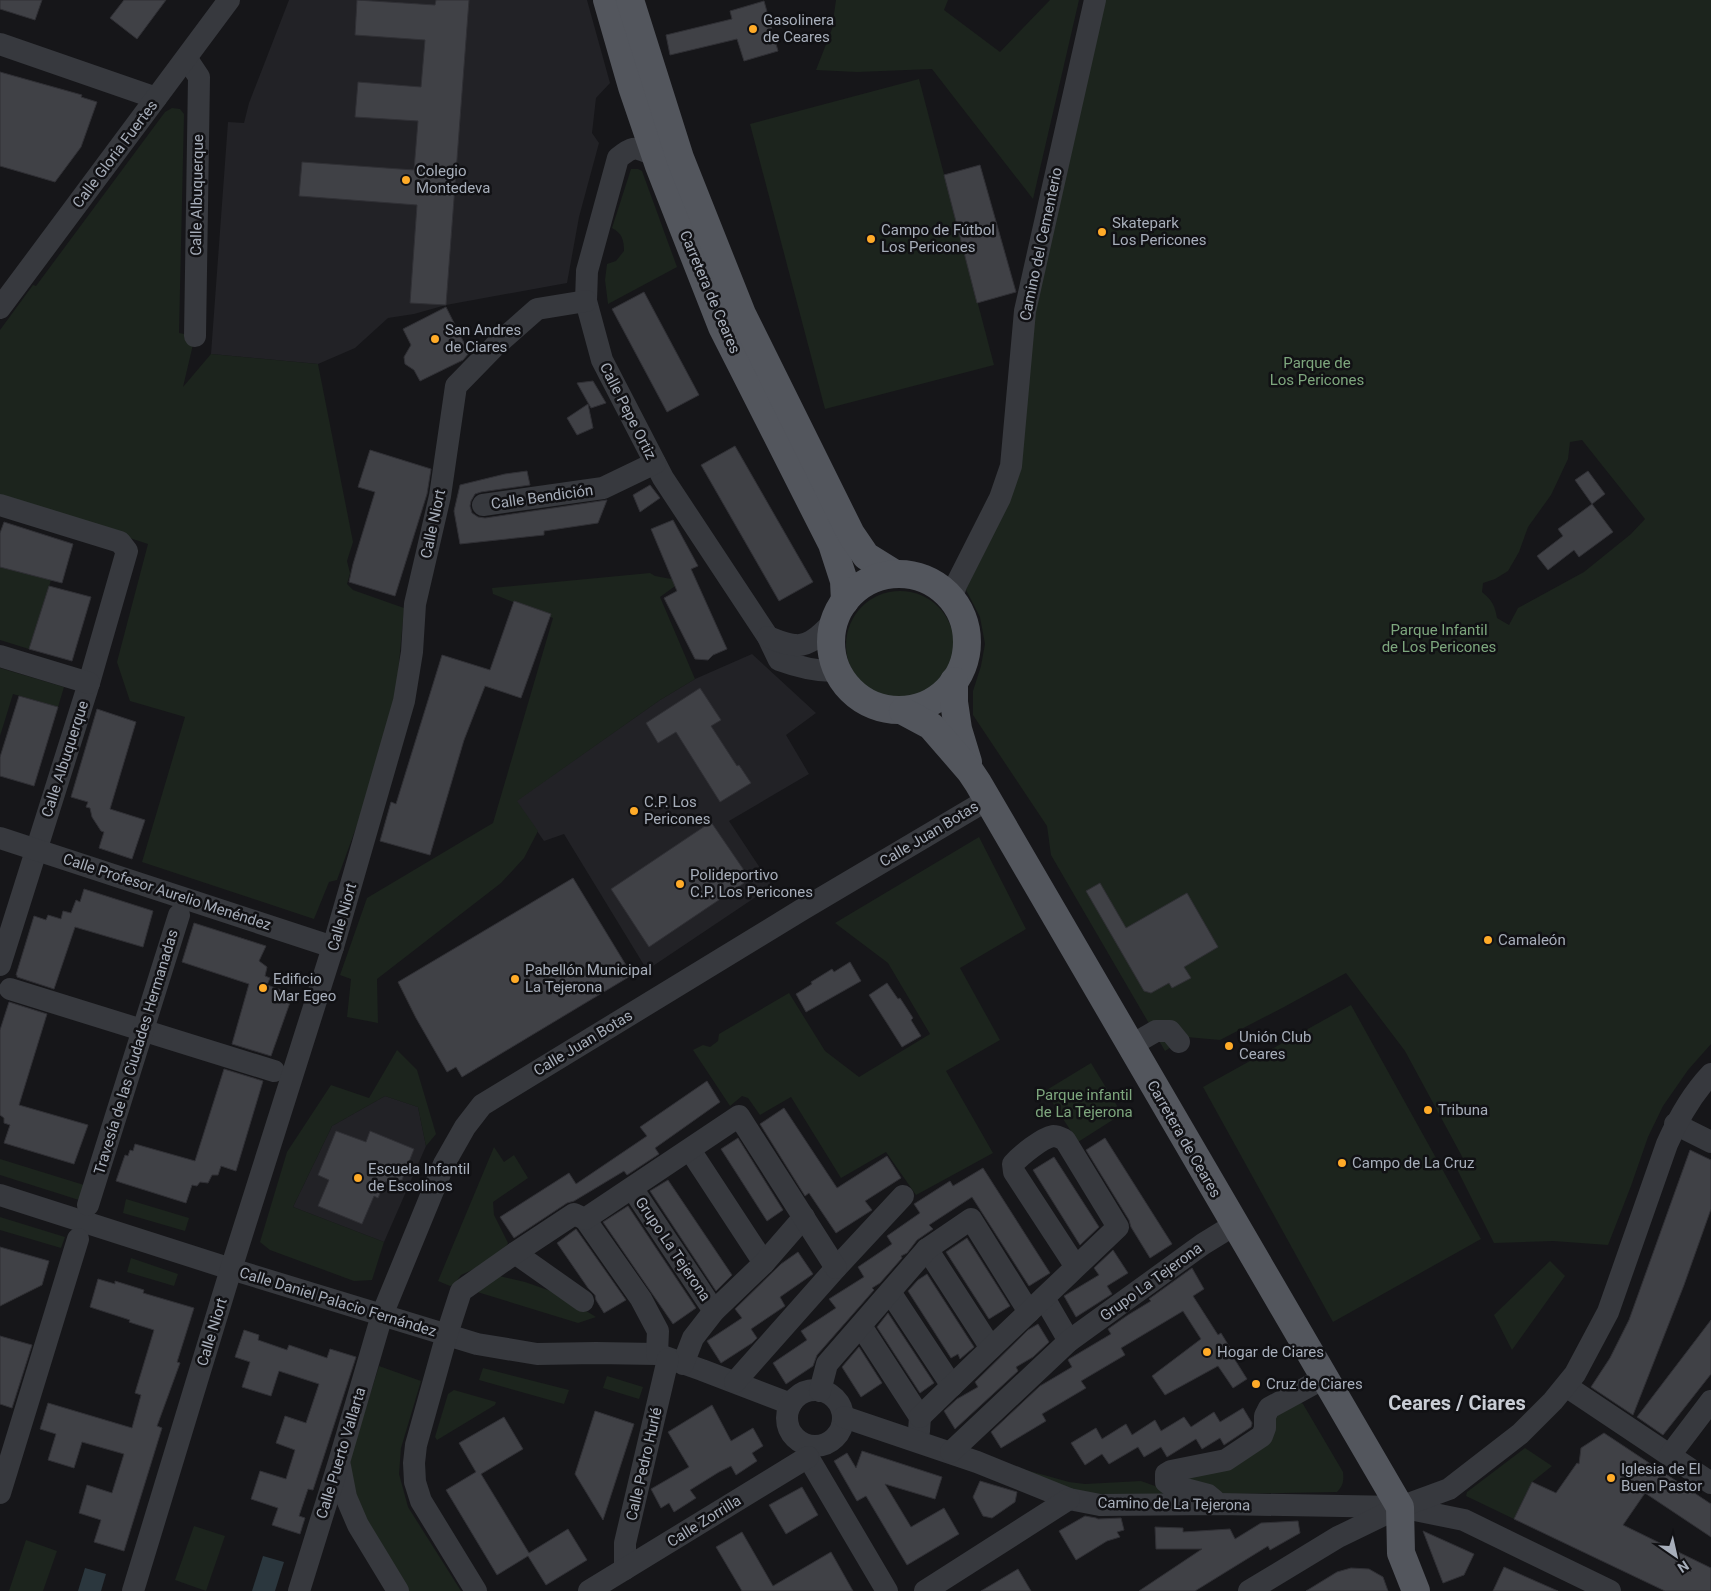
<svg xmlns="http://www.w3.org/2000/svg" width="1711" height="1591" font-family="Roboto,sans-serif">
<style>
.built{fill:#222226}
.green{fill:#1c241d;fill-rule:evenodd}
.water{fill:#2b373e}
.building{fill:#404146;stroke:#303035}
.lines{fill:none;stroke-linecap:round;stroke-linejoin:round}
.minor{stroke:#37393e;stroke-width:22}
.major{stroke:#53565d;stroke-width:28}
.poi-dot{fill:#ffab28;stroke:#111114;stroke-width:2}
.labels{text-anchor:middle;dominant-baseline:central;stroke-width:5;stroke-linejoin:round;paint-order:stroke}
.poi-label{font-size:15px;fill:#a7aeba;stroke:#111114;text-anchor:start}
.street-label{font-size:15px;fill:#a7aeba;stroke:#111114}
.park-label{font-size:15px;fill:#7da67d;stroke:#111114}
.district-label{font-size:20px;font-weight:bold;fill:#c9cdd5;stroke:#111114}
</style>
<rect width="100%" height="100%" fill="#161619"/>
<g class="built">
<polygon points="289,0 587,0 610,83 596,98 592,133 599,143 579,217 567,283 446,305 414,314 388,318 355,348 318,364 211,354 228,122 244,123 249,103"/>
<polygon points="752,654 816,713 786,735 809,774 729,821 772,886 647,970 564,834 544,841 516,801 660,700 695,679"/>
<polygon points="385,1096 418,1107 426,1146 384,1242 293,1207 332,1126"/>
</g>
<g class="green">
<polygon points="836,0 948,0 944,10 1000,52 1050,0 1079,0 1033,199 932,69 857,72 816,70 832,29"/>
<path d="M 1101,0 L 1711,0 L 1711,1044 L 1688,1070 L 1663,1106 L 1648,1137 L 1631,1186 L 1608,1245 L 1553,1241 L 1494,1243 L 1456,1167 L 1465,1162 L 1405,1051 L 1346,973 L 1284,1007 L 1220,1040 L 1187,1037 L 1165,1051 L 1051,855 L 1047,826 L 973,715 L 973,691 L 981,666 L 985,644 L 980,617 L 965,588 L 1008,500 L 1031,310 ZM 1582,440 L 1645,519 L 1631,534 L 1584,572 L 1518,608 L 1509,625 L 1497,618 C 1495,606 1492,600 1482,592 L 1483,583 L 1495,579 L 1508,571 L 1519,552 L 1528,527 L 1551,495 L 1568,459 L 1570,442 Z"/>
<polygon points="919,79 994,365 825,409 750,124"/>
<polygon points="172,108 180,109 184,114 179,333 195,336 183,387 211,354 318,364 353,542 347,561 350,573 347,584 353,590 404,608 397,685 380,762 337,880 329,882 314,919 142,862 185,717 130,701 117,662 148,544 0,495 0,330 33,285 36,286 165,112"/>
<path d="M 631,169 L 638,169 L 642,171 L 677,267 L 608,304 L 605,280 L 607,264 L 616,261 L 624,251 C 624,240 622,233 612,228 Z"/>
<polygon points="0,567 51,580 29,649 0,640"/>
<polygon points="650,573 655,576 682,581 660,597 695,679 660,700 517,801 538,831 524,858 501,883 377,979 378,1023 347,1017 351,979 340,975 367,898 493,823 553,618 493,594 492,588"/>
<circle cx="900" cy="645" r="54"/>
<polygon points="0,668 64,687 58,707 13,694 0,736"/>
<polygon points="979,837 1026,929 960,968 1000,1040 946,1071 993,1153 916,1195 886,1152 841,1178 791,1097 760,1115 748,1098 742,1096 730,1106 693,1050 703,1045 710,1047 718,1041 719,1034 789,993 825,1051 859,1077 930,1034 888,963 835,923"/>
<polygon points="1351,1005 1481,1239 1333,1322 1203,1087"/>
<polygon points="397,1050 417,1070 436,1134 426,1146 418,1107 385,1096 332,1126 293,1207 384,1242 372,1280 354,1281 270,1250 260,1242 287,1152 331,1085 369,1098"/>
<polygon points="1091,1063 1122,1114 1078,1142 1045,1091"/>
<polygon points="494,1147 504,1162 514,1155 528,1178 493,1202 494,1215 508,1243 500,1257 461,1275 454,1285 450,1286 438,1281"/>
<polygon points="0,1159 84,1185 79,1200 0,1175"/>
<polygon points="126,1199 189,1218 185,1231 123,1213"/>
<polygon points="0,1217 65,1237 61,1248 0,1230"/>
<polygon points="131,1258 178,1274 174,1286 127,1272"/>
<polygon points="1550,1261 1565,1276 1512,1350 1494,1315"/>
<polygon points="499,1276 525,1282 559,1294 596,1317 578,1323 474,1291"/>
<polygon points="379,1366 421,1381 401,1448 399,1474 408,1507 461,1591 407,1591 351,1494 349,1462"/>
<polygon points="483,1368 569,1390 564,1404 479,1380"/>
<polygon points="607,1376 643,1387 639,1399 603,1388"/>
<polygon points="454,1390 496,1402 495,1405 437,1440 435,1437 448,1394"/>
<path d="M 1297,1400 L 1303,1404 L 1343,1472 C 1344,1481 1343,1486 1337,1492 L 1223,1494 L 1178,1480 L 1274,1418 Z"/>
<polygon points="1525,1448 1552,1466 1532,1482 1514,1519 1466,1496 1467,1492"/>
<polygon points="997,1462 1069,1482 1085,1484 1141,1481 1183,1496 1085,1495"/>
<polygon points="194,1526 225,1536 206,1591 175,1580"/>
<polygon points="26,1540 57,1551 43,1591 9,1591"/>
</g>
<g class="water">
<polygon points="263,1556 284,1562 275,1591 252,1591"/>
<polygon points="85,1568 106,1574 101,1591 78,1591"/>
</g>
<g class="building">
<polygon points="0,0 42,0 35,20 0,9"/>
<polygon points="124,0 166,0 137,39 110,18"/>
<polygon points="357,0 435,5 436,0 469,0 446,305 410,303 417,205 299,196 302,162 414,170 418,121 355,117 358,82 421,87 425,40 355,35"/>
<polygon points="764,1 778,51 744,61 737,39 670,55 666,35 732,19 730,11"/>
<polygon points="0,72 82,95 81,97 97,102 81,147 55,182 0,166"/>
<polygon points="980,165 1016,292 977,303 944,175"/>
<polygon points="644,292 699,395 667,412 612,309"/>
<polygon points="446,307 469,353 463,360 420,381 414,370 405,364 404,357 411,345 403,329"/>
<polygon points="593,381 606,403 591,408 577,383"/>
<polygon points="588,404 593,428 577,435 567,418"/>
<polygon points="735,446 813,582 779,601 701,465"/>
<polygon points="370,450 431,469 427,494 395,596 349,582 353,564 375,492 358,487"/>
<polygon points="527,471 530,485 481,492 475,494 471,501 470,506 472,513 478,517 485,518 607,500 598,523 544,531 544,535 460,544 454,511 460,485 505,474"/>
<polygon points="1588,471 1605,494 1592,504 1575,480"/>
<polygon points="650,485 660,498 640,512 633,495"/>
<polygon points="1592,504 1613,532 1579,557 1574,550 1548,570 1537,556 1563,536 1558,529"/>
<polygon points="673,520 698,566 691,569 727,649 713,655 708,660 695,659 664,598 677,591 651,529"/>
<polygon points="4,522 73,544 62,583 0,567 0,533"/>
<polygon points="49,586 91,597 72,661 29,649"/>
<polygon points="514,601 551,614 521,698 485,686 464,740 430,855 380,841 391,802 396,804 442,655 490,670"/>
<polygon points="700,688 721,720 711,726 737,766 739,765 751,783 720,802 676,732 658,743 646,723"/>
<polygon points="19,696 58,707 34,786 0,776 0,757"/>
<polygon points="97,709 136,722 110,809 145,820 132,859 99,848 104,832 101,831 92,817 90,808 86,807 88,802 71,797"/>
<polygon points="711,822 750,879 649,947 611,889"/>
<polygon points="573,878 632,975 462,1077 456,1067 447,1072 416,1018 398,982"/>
<polygon points="1100,883 1126,928 1187,893 1218,947 1184,967 1191,978 1172,988 1169,983 1151,993 1144,991 1086,891"/>
<polygon points="84,889 153,911 143,947 75,927 54,989 17,977 17,975 16,975 34,916 46,920 48,915 61,919 63,911 71,913 76,900 80,902"/>
<polygon points="194,923 266,946 259,961 267,967 265,976 270,978 267,985 293,994 271,1056 232,1044 249,984 182,962"/>
<polygon points="850,962 861,981 806,1012 796,994 812,984 811,982 832,969 834,972"/>
<polygon points="887,983 898,999 900,998 913,1018 911,1020 921,1036 902,1047 869,995"/>
<polygon points="9,1002 47,1014 19,1105 88,1125 74,1164 4,1143 10,1125 4,1123 4,1118 0,1115 0,1030"/>
<polygon points="224,1069 263,1081 236,1171 221,1166 218,1175 212,1175 208,1183 200,1182 197,1186 192,1185 186,1203 116,1181 125,1155 128,1156 130,1150 133,1151 135,1144 195,1161"/>
<polygon points="707,1081 720,1102 655,1148 659,1154 627,1175 624,1171 574,1201 567,1203 514,1238 500,1217 569,1173 576,1184 647,1136 640,1127"/>
<polygon points="784,1108 837,1188 887,1156 901,1178 865,1201 872,1210 836,1233 809,1193 805,1196 760,1124"/>
<polygon points="336,1131 366,1142 370,1131 414,1149 402,1180 385,1182 378,1198 374,1196 362,1224 318,1206 329,1180 318,1175"/>
<polygon points="738,1138 783,1210 767,1221 721,1149"/>
<polygon points="1105,1138 1172,1244 1150,1258 1131,1227 1129,1220 1086,1150"/>
<polygon points="1690,1150 1711,1160 1711,1209 1684,1285 1633,1415 1591,1387 1610,1358 1629,1320"/>
<polygon points="1054,1157 1099,1227 1080,1245 1033,1170"/>
<polygon points="983,1168 1050,1273 1029,1286 972,1197 929,1225 933,1229 917,1240 907,1253 901,1256 902,1258 880,1283 872,1288 874,1290 817,1355 813,1366 786,1384 773,1363 807,1340 801,1331 836,1308 829,1299 864,1277 858,1267 892,1244 887,1236 920,1213 914,1204 950,1181 953,1186"/>
<polygon points="668,1180 732,1275 716,1291 650,1191"/>
<polygon points="628,1206 696,1308 673,1324 603,1222"/>
<polygon points="576,1229 626,1300 604,1313 596,1300 595,1295 588,1288 557,1243"/>
<polygon points="967,1238 1010,1306 989,1319 946,1252"/>
<polygon points="0,1247 49,1261 42,1285 0,1306"/>
<polygon points="1113,1250 1128,1273 1107,1286 1112,1294 1076,1317 1064,1296 1099,1275 1094,1268"/>
<polygon points="798,1252 813,1274 780,1297 785,1306 751,1329 757,1338 752,1343 721,1363 707,1341 742,1318 735,1309 781,1264"/>
<polygon points="1192,1268 1204,1289 1193,1296 1218,1335 1221,1333 1232,1351 1230,1352 1247,1379 1233,1388 1218,1366 1165,1395 1152,1376 1201,1339 1183,1311 1121,1348 1125,1355 1081,1381 1086,1388 1042,1414 1046,1421 1001,1448 991,1432 1040,1386 1072,1367 1068,1360 1069,1359 1111,1334 1108,1329 1128,1315 1151,1301 1149,1299"/>
<polygon points="927,1274 974,1347 960,1359 958,1354 951,1358 908,1291 918,1280"/>
<polygon points="98,1279 115,1284 115,1281 144,1290 143,1293 194,1308 177,1362 180,1363 157,1426 162,1428 124,1551 94,1542 101,1520 79,1513 87,1485 112,1493 124,1454 82,1442 74,1468 48,1460 56,1434 40,1429 48,1403 132,1428 141,1395 135,1393 154,1330 129,1322 130,1320 90,1307"/>
<polygon points="888,1313 934,1383 920,1393 877,1327"/>
<polygon points="1711,1320 1711,1374 1663,1435 1637,1417"/>
<polygon points="1038,1324 1049,1342 1033,1357 1016,1367 1018,1371 955,1429 944,1411 957,1399 978,1387 975,1382 1028,1330"/>
<polygon points="244,1330 259,1335 258,1340 287,1350 289,1345 327,1358 330,1349 356,1357 313,1490 308,1489 299,1516 305,1518 300,1534 272,1525 278,1508 251,1499 260,1471 286,1479 295,1450 276,1443 285,1416 306,1423 319,1384 279,1371 271,1396 242,1387 250,1362 235,1357"/>
<polygon points="0,1336 32,1345 12,1408 0,1404"/>
<polygon points="859,1347 882,1383 861,1397 842,1367"/>
<polygon points="712,1405 731,1441 753,1428 763,1446 752,1453 757,1461 736,1475 731,1466 719,1472 690,1490 696,1498 674,1512 669,1503 661,1508 651,1489 689,1467 668,1432"/>
<polygon points="1243,1408 1252,1423 1251,1427 1224,1445 1220,1438 1202,1449 1196,1439 1167,1457 1161,1447 1144,1457 1138,1447 1109,1464 1102,1454 1085,1465 1071,1443 1096,1428 1102,1439 1126,1424 1132,1435 1155,1420 1161,1431 1184,1417 1191,1427 1214,1412 1220,1422"/>
<polygon points="595,1411 634,1424 603,1520 575,1474"/>
<polygon points="504,1417 523,1449 481,1474 529,1553 568,1529 587,1560 546,1585 528,1556 497,1575 446,1490 476,1472 459,1443"/>
<polygon points="1604,1433 1711,1504 1711,1537 1645,1493 1623,1525 1711,1568 1711,1591 1665,1591 1514,1519 1532,1482 1556,1493 1577,1463 1579,1464 1581,1448"/>
<polygon points="862,1451 942,1477 935,1499 885,1484 911,1527 944,1508 959,1534 907,1565 866,1496 857,1501 834,1461 847,1453 856,1468"/>
<polygon points="980,1481 1017,1492 1015,1502 992,1518 983,1516 973,1497"/>
<polygon points="802,1487 818,1515 786,1534 769,1505"/>
<polygon points="1085,1516 1096,1518 1098,1519 1121,1518 1124,1530 1117,1532 1120,1537 1107,1541 1076,1560 1059,1531"/>
<polygon points="1298,1521 1300,1533 1270,1550 1268,1546 1195,1591 1139,1591 1202,1549 1156,1549 1155,1527 1183,1528 1183,1532 1230,1529 1235,1539 1261,1523"/>
<polygon points="1423,1531 1474,1554 1464,1575 1443,1583"/>
<polygon points="742,1532 773,1586 831,1552 853,1591 742,1591 716,1547"/>
<polygon points="1504,1567 1524,1576 1558,1591 1493,1591"/>
<polygon points="1351,1568 1369,1569 1383,1577 1388,1591 1306,1591 1337,1572"/>
<polygon points="1018,1569 1031,1591 981,1591"/>
</g>
<g class="lines">
<g class="minor">
<polyline points="0,44 156,98"/>
<polyline points="187,59 199,77 195,336"/>
<path d="M 655,155 C 635,148 635,144 618,158 L 587,271 L 586,301 L 602,360 L 663,478 L 768,637 L 779,660 C 798,667 818,672 838,671"/>
<polyline points="0,308 229,0"/>
<polyline points="0,505 120,542 127,551 89,683 0,965"/>
<polyline points="483,505 603,488 655,463"/>
<polyline points="952,598 956,585 1000,498 1011,466 1025,311 1095,0"/>
<path d="M 768,637 C 776,640 786,645 795,645 C 811,647 825,630 835,620"/>
<polyline points="0,656 89,683"/>
<polyline points="0,838 333,947"/>
<polyline points="10,989 274,1071"/>
<polyline points="1130,1046 1156,1031 1170,1031 1179,1042"/>
<polyline points="1675,1124 1711,1142"/>
<polyline points="690,1150 764,1263"/>
<polyline points="632,1188 714,1311"/>
<polyline points="0,1195 231,1269 477,1344 537,1354 596,1353 657,1354 702,1370 791,1404"/>
<polyline points="88,1205 179,915"/>
<polyline points="585,1219 641,1299 658,1331 657,1354"/>
<polyline points="927,1249 991,1348"/>
<polyline points="515,1253 583,1301"/>
<polyline points="890,1292 952,1386"/>
<polyline points="1044,1298 1069,1341"/>
<polyline points="861,1326 920,1417 919,1431"/>
<polyline points="683,1364 693,1338 714,1311 764,1263 804,1217"/>
<polyline points="735,1382 836,1268 903,1196"/>
<polyline points="1566,1386 1711,1483"/>
<circle cx="815" cy="1418" r="28"/>
<polyline points="820,1391 827,1364 927,1249 971,1219 1029,1312"/>
<polyline points="844,1417 977,1462 1069,1499 1100,1505 1219,1504 1400,1507 1464,1520 1610,1591"/>
<path d="M 920,1417 C 985,1353 1052,1290 1118,1227 L 1065,1140 C 1061,1138 1058,1136 1053,1136 C 1042,1138 1021,1155 1013,1164 L 1014,1172 L 1076,1267"/>
<polyline points="951,1452 1069,1341 1203,1244 1234,1225"/>
<polyline points="1670,1455 1711,1401"/>
<polyline points="808,1457 887,1591"/>
<polyline points="340,1466 346,1497 358,1525 398,1591"/>
<polyline points="0,1493 78,1239"/>
<polyline points="1214,1500 1208,1495 1170,1485 1166,1482 1166,1474 1171,1471 1226,1460 1262,1436 1265,1428 1265,1416 1269,1408 1324,1378"/>
<polyline points="625,1569 625,1543 668,1359"/>
<polyline points="133,1591 231,1269 333,947 404,701 412,652 415,604 440,496 456,386 495,346 537,309 586,301"/>
<polyline points="299,1591 339,1462 382,1315 444,1164 465,1127 482,1105 803,909 987,800"/>
<polyline points="476,1591 421,1501 415,1482 414,1463 416,1445 447,1334 461,1291 515,1253 574,1214 585,1219 739,1116 836,1268"/>
<polyline points="589,1591 808,1457"/>
<polyline points="925,1591 1069,1499"/>
<path d="M 1249,1591 L 1338,1537 L 1400,1507 L 1449,1489 L 1520,1434 L 1553,1401 L 1575,1374 L 1608,1312 L 1667,1144 C 1678,1119 1692,1094 1711,1074"/>
</g>
<g class="major">
<polyline points="607,0 632,87 659,166 722,327 832,544 844,581 845,601"/>
<polyline points="630,0 680,158 742,314 851,534 866,556 895,574"/>
<circle cx="899" cy="642" r="68"/>
<polyline points="954,681 954,702 958,729 968,762"/>
<polyline points="903,711 931,726 970,771 978,783 1400,1507 1401,1553 1416,1591"/>
</g>
</g>
<g class="poi-dot">
<circle cx="753" cy="29" r="5"/>
<circle cx="406" cy="180" r="5"/>
<circle cx="1102" cy="232" r="5"/>
<circle cx="871" cy="239" r="5"/>
<circle cx="435" cy="339" r="5"/>
<circle cx="634" cy="811" r="5"/>
<circle cx="680" cy="884" r="5"/>
<circle cx="1488" cy="940" r="5"/>
<circle cx="515" cy="979" r="5"/>
<circle cx="263" cy="988" r="5"/>
<circle cx="1229" cy="1046" r="5"/>
<circle cx="1428" cy="1110" r="5"/>
<circle cx="1342" cy="1163" r="5"/>
<circle cx="358" cy="1178" r="5"/>
<circle cx="1207" cy="1352" r="5"/>
<circle cx="1256" cy="1384" r="5"/>
<circle cx="1611" cy="1478" r="5"/>
</g>
<g class="labels">
<g class="poi-label">
<text x="763" y="20">Gasolinera<tspan x="763" dy="17">de Ceares</tspan></text>
<text x="416" y="171">Colegio<tspan x="416" dy="17">Montedeva</tspan></text>
<text x="1112" y="223">Skatepark<tspan x="1112" dy="17">Los Pericones</tspan></text>
<text x="881" y="230">Campo de Fútbol<tspan x="881" dy="17">Los Pericones</tspan></text>
<text x="445" y="330">San Andres<tspan x="445" dy="17">de Ciares</tspan></text>
<text x="644" y="802">C.P. Los<tspan x="644" dy="17">Pericones</tspan></text>
<text x="690" y="875">Polideportivo<tspan x="690" dy="17">C.P. Los Pericones</tspan></text>
<text x="1498" y="940">Camaleón</text>
<text x="525" y="970">Pabellón Municipal<tspan x="525" dy="17">La Tejerona</tspan></text>
<text x="273" y="979">Edificio<tspan x="273" dy="17">Mar Egeo</tspan></text>
<text x="1239" y="1037">Unión Club<tspan x="1239" dy="17">Ceares</tspan></text>
<text x="1438" y="1110">Tribuna</text>
<text x="1352" y="1163">Campo de La Cruz</text>
<text x="368" y="1169">Escuela Infantil<tspan x="368" dy="17">de Escolinos</tspan></text>
<text x="1217" y="1352">Hogar de Ciares</text>
<text x="1266" y="1384">Cruz de Ciares</text>
<text x="1621" y="1469">Iglesia de El<tspan x="1621" dy="17">Buen Pastor</tspan></text>
</g>
<g class="street-label">
<text transform="translate(115 154) rotate(-53)">Calle Gloria Fuertes</text>
<text transform="translate(197 195) rotate(-89)">Calle Albuquerque</text>
<text transform="translate(1041 244) rotate(-78)">Camino del Cementerio</text>
<text transform="translate(710 292) rotate(67)">Carretera de Ceares</text>
<text transform="translate(628 411) rotate(63)">Calle Pepe Ortiz</text>
<text transform="translate(542 497) rotate(-8)">Calle Bendición</text>
<text transform="translate(433 524) rotate(-78)">Calle Niort</text>
<text transform="translate(65 759) rotate(-72)">Calle Albuquerque</text>
<text transform="translate(929 834) rotate(-31)">Calle Juan Botas</text>
<text transform="translate(167 892) rotate(18)">Calle Profesor Aurelio Menéndez</text>
<text transform="translate(342 917) rotate(-74)">Calle Niort</text>
<text transform="translate(583 1043) rotate(-31)">Calle Juan Botas</text>
<text transform="translate(136 1052) rotate(-73)">Travesía de las Ciudades Hermanadas</text>
<text transform="translate(1184 1139) rotate(60)">Carretera de Ceares</text>
<text transform="translate(673 1249) rotate(56)">Grupo La Tejerona</text>
<text transform="translate(1151 1282) rotate(-36)">Grupo La Tejerona</text>
<text transform="translate(338 1302) rotate(17)">Calle Daniel Palacio Fernández</text>
<text transform="translate(212 1332) rotate(-73)">Calle Niort</text>
<text transform="translate(341 1453) rotate(-73)">Calle Puerto Vallarta</text>
<text transform="translate(644 1464) rotate(-77)">Calle Pedro Hurlé</text>
<text transform="translate(1174 1504) rotate(1)">Camino de La Tejerona</text>
<text transform="translate(704 1521) rotate(-32)">Calle Zorrilla</text>
</g>
<g class="park-label">
<text x="1317" y="363">Parque de<tspan x="1317" dy="17">Los Pericones</tspan></text>
<text x="1439" y="630">Parque Infantil<tspan x="1439" dy="17">de Los Pericones</tspan></text>
<text x="1084" y="1095">Parque infantil<tspan x="1084" dy="17">de La Tejerona</tspan></text>
</g>
<g class="district-label">
<text x="1457" y="1403">Ceares / Ciares</text>
</g>
</g>
<g transform="translate(1676 1556) rotate(146)" stroke="#111114" stroke-width="4" paint-order="stroke">
<path d="M0-4L9 19L0 12L-9 19Z" fill="#a7aeba"/>
<text y="-8" font-size="14" font-weight="bold" text-anchor="middle" fill="#a7aeba">N</text>
</g>
</svg>
